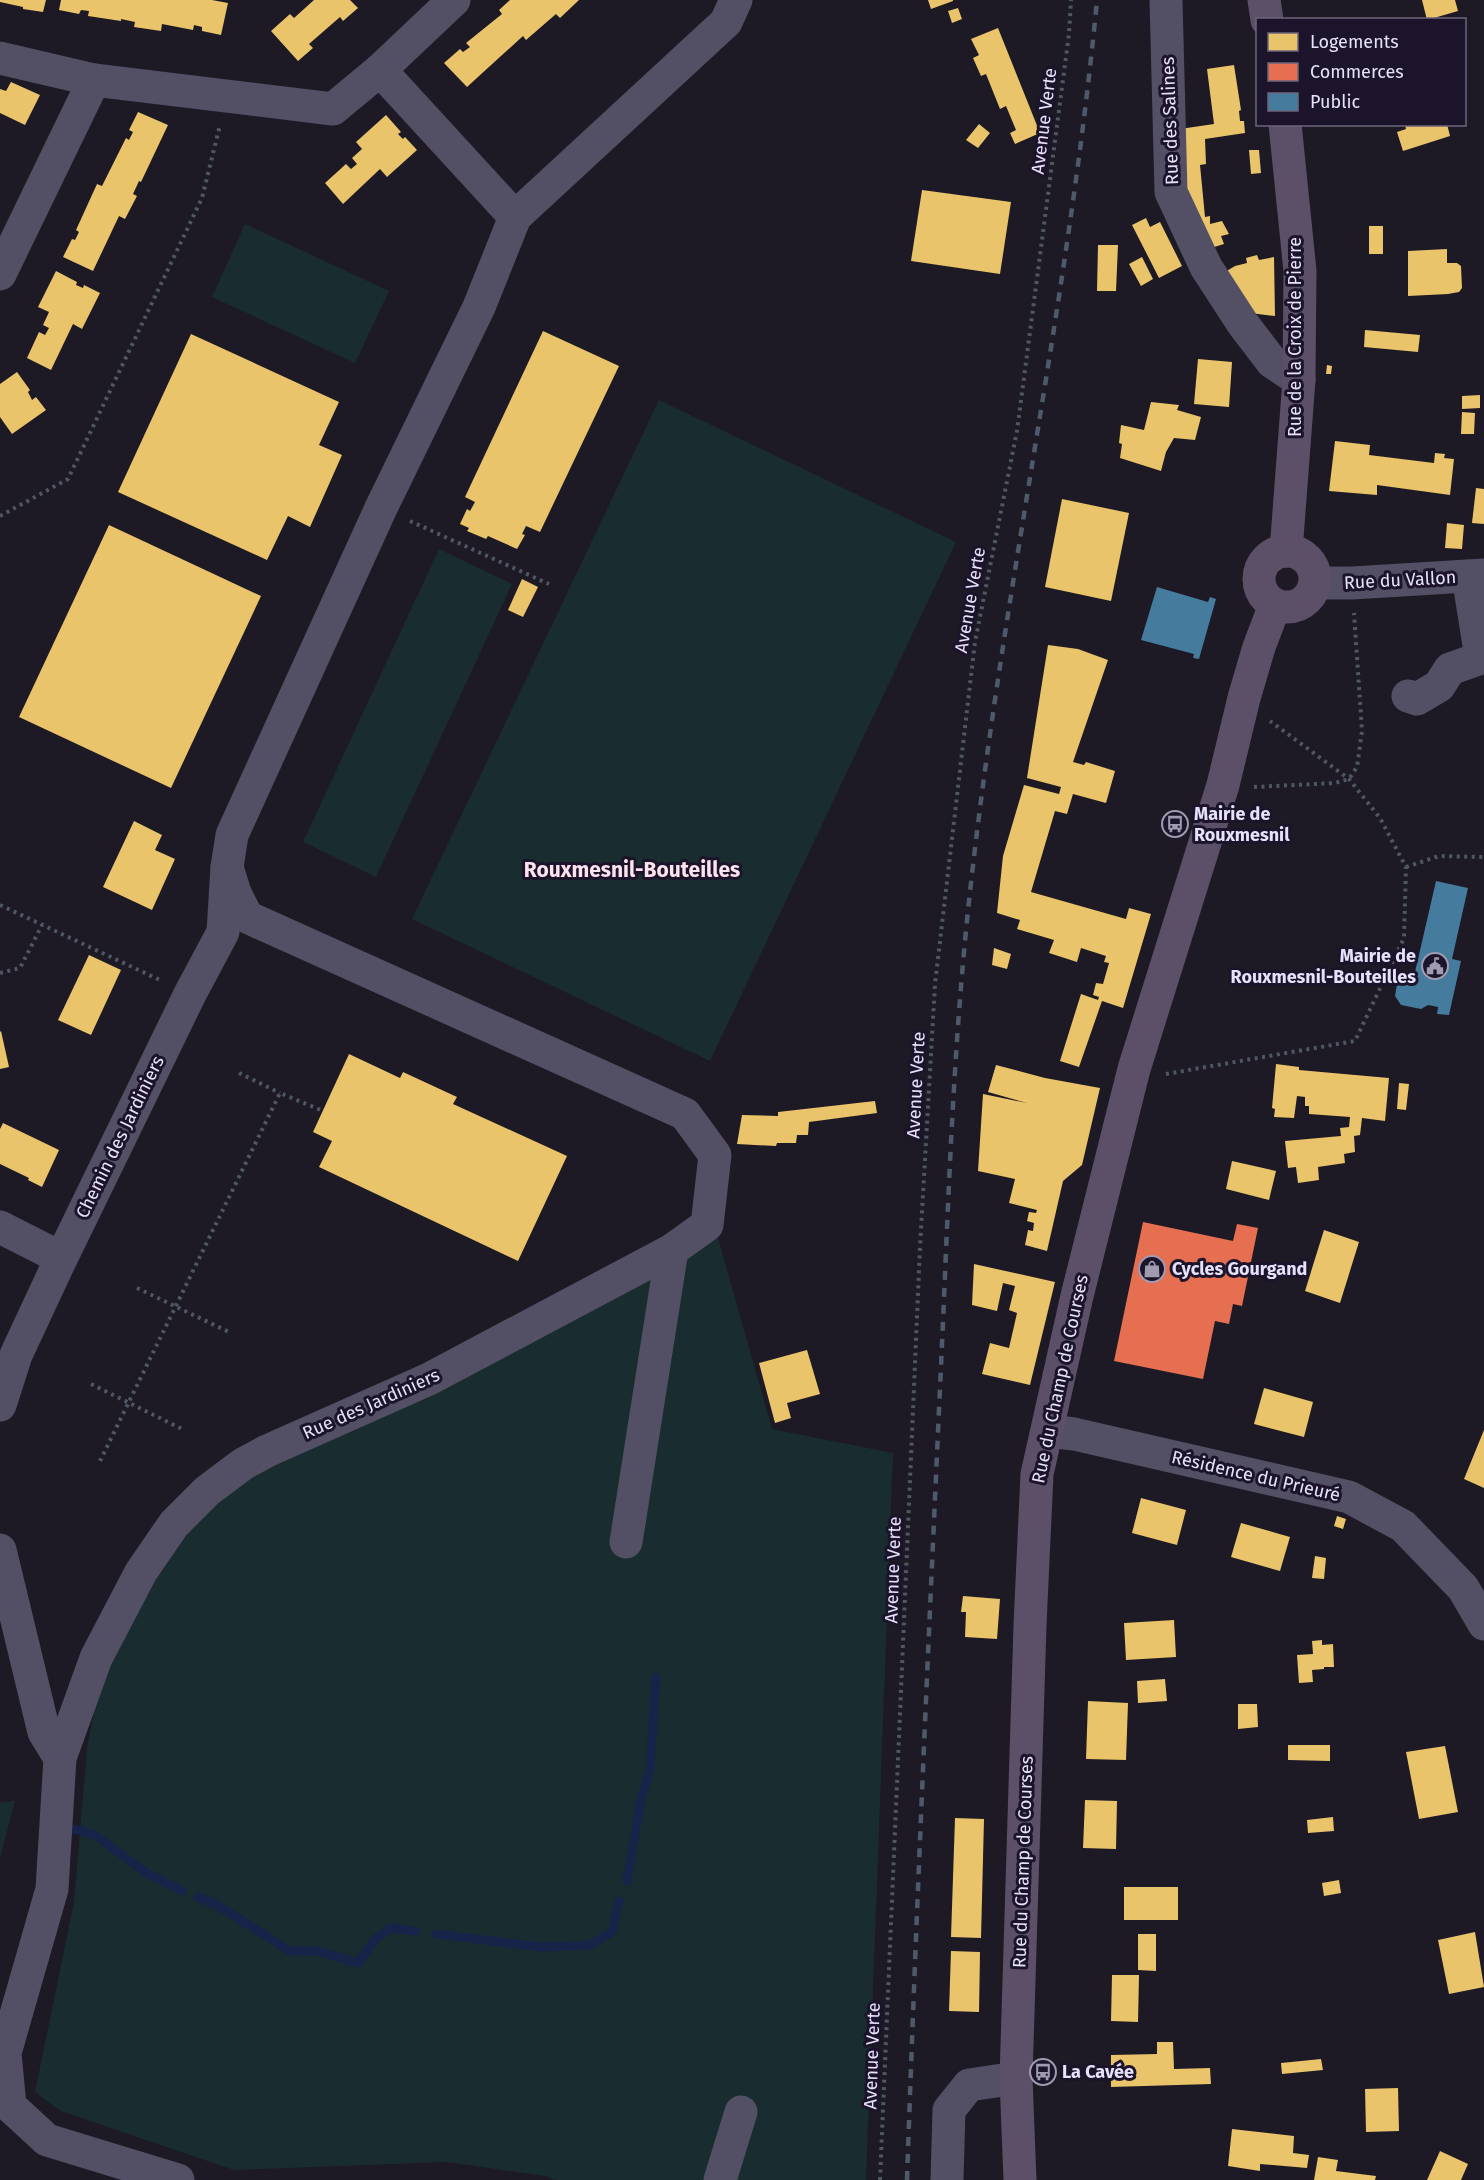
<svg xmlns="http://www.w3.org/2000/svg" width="1484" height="2180" font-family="'Fira Sans',sans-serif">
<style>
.green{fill:#192d31}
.homes{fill:#e9c46a}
.shops{fill:#e76f51}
.public{fill:#457b9d}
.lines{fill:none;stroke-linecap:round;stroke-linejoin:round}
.stream{stroke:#172348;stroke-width:9}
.path{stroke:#4f5765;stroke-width:4;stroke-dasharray:3 4.5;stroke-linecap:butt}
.minor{stroke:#534f64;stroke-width:33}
.major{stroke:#5c5068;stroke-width:33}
.rail{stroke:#4e5a6c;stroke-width:4.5;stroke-dasharray:9 8;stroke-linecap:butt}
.labels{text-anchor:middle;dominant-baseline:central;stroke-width:6;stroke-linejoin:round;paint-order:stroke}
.street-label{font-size:18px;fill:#e7e1fb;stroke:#1b142a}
.poi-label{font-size:18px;font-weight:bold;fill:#e7e1fb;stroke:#1b142a;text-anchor:start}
.quarter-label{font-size:21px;font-weight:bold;fill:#fce3ef;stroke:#1b142a}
</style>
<rect width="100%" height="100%" fill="#1d1925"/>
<g class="green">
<polygon points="245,224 389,291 355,363 212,297"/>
<polygon points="659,400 956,542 710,1061 412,919"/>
<polygon points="439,549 512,584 376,877 303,842"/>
<polygon points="718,1238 772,1429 893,1453 866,2180 556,2180 545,2176 446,2162 234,2170 61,2111 35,2092 74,1902 87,1748 102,1669 175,1539 243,1471 428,1393"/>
<polygon points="15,1801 0,1858 0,1802"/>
</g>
<g class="homes">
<polygon points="0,0 46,0 43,12 23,9 23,7 0,2"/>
<polygon points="61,0 212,0 228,3 221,35 202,31 202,27 194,25 193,30 162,24 161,31 134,27 135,22 121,19 121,21 88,16 89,11 81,10 79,14 59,10"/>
<polygon points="314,0 350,0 358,8 343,21 340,17 309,44 313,48 298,61 271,31 290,14 294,18"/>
<polygon points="510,0 579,0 560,18 556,14 526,40 523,36 467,87 444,63 460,49 463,52 470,47 466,43 502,14 499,10"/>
<polygon points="928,0 953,0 953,1 931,9"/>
<polygon points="1422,0 1455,0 1458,11 1427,20"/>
<polygon points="958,8 962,19 952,23 948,11"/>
<polygon points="998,28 1040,133 1015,144 1010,133 1016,130 1006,106 1000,109 986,74 981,76 973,58 979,55 971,39"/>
<polygon points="1234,65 1241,110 1239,111 1240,121 1244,121 1245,133 1205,139 1206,164 1200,165 1205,217 1210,216 1210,224 1222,221 1229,234 1221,236 1224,244 1211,248 1180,196 1180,129 1214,124 1207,69"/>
<polygon points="11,82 40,95 25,125 0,113 0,89 6,91"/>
<polygon points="138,112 168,125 141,182 139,181 133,194 137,196 125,219 119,216 93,271 63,257 72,239 75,240 79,232 76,230 97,184 102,186 126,138 129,140 133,132 129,130"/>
<polygon points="386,115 401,132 398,134 403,139 405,137 417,150 387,177 380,169 343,204 325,183 346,164 351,169 357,164 352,158 362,149 356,142"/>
<polygon points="979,124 990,133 978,148 966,140"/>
<polygon points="1405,124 1447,124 1450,136 1403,151 1397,132 1406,129"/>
<polygon points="1249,150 1259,150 1261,173 1251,174"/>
<polygon points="922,190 1011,202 1000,274 911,261"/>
<polygon points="1146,218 1150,227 1160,222 1182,266 1159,278 1132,225"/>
<rect x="1369" y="226" width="14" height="28"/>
<polygon points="1098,245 1118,245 1116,291 1097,291"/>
<polygon points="1447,249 1447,263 1457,263 1461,266 1462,288 1459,292 1448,294 1408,296 1408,251"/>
<polygon points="1257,255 1259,260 1274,257 1275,316 1250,313 1225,272 1235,266 1247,263 1246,258"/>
<polygon points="1142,257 1153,279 1141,286 1129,264"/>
<polygon points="56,271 77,282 76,285 83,288 84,285 100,293 82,329 73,324 51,370 27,358 39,332 45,335 49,328 43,325 49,312 38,307"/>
<polygon points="1365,330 1420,335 1418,352 1364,347"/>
<polygon points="543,331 619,366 540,532 526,526 522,534 525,535 517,549 488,536 486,539 467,531 469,528 460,524 467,509 470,511 475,502 465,497"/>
<polygon points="191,334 339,402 319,445 342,455 310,527 288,516 267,560 118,492"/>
<polygon points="1198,359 1232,362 1229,407 1194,404"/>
<polygon points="1327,365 1332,366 1331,374 1326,374"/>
<polygon points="17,372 30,390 28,392 32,400 36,397 46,410 12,434 0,417 0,384"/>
<polygon points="1480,395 1480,408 1462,409 1462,396"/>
<polygon points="1151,402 1179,405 1177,410 1201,417 1195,440 1174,438 1166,452 1161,471 1120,458 1122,444 1119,443 1121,425 1144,430"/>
<polygon points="1462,412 1475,413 1474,434 1461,434"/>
<polygon points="1335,441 1370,445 1369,455 1434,463 1435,453 1445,454 1444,458 1454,459 1450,495 1377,485 1377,495 1329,491"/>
<polygon points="1476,488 1484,489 1484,524 1472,523"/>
<polygon points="1062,499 1129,513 1111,601 1045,587"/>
<polygon points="1447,523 1464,525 1462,549 1445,548"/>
<polygon points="109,525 261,596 171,788 19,717"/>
<polygon points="522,579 538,587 523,617 508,610"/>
<polygon points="1048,645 1078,649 1108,660 1073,762 1084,765 1086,762 1115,771 1106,803 1073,794 1067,814 1055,811 1031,892 1126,919 1129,908 1151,914 1123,1008 1102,1001 1079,1067 1060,1061 1081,994 1098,1000 1099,997 1093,995 1096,983 1103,984 1109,963 1104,962 1106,956 1081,948 1077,962 1049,953 1054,940 1017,929 1020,920 997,913 1003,856 1024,785 1059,794 1061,787 1027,778"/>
<polygon points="134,821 162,835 155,850 175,859 152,910 103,887"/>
<polygon points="994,948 1011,954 1007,969 992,965"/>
<polygon points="89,955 121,970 91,1035 58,1020"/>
<polygon points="1,1031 9,1067 0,1069 0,1032"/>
<polygon points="349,1054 400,1078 403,1072 457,1097 453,1104 567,1156 518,1261 319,1167 332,1141 313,1132"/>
<polygon points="1276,1064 1299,1067 1299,1070 1389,1078 1385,1121 1362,1118 1360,1135 1354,1136 1355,1152 1344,1154 1345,1163 1318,1167 1319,1180 1298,1183 1296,1167 1288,1168 1285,1141 1341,1136 1340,1128 1349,1127 1350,1117 1309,1114 1309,1106 1305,1106 1305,1097 1297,1096 1294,1118 1274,1117 1275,1109 1272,1108"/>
<polygon points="996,1065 1045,1078 1100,1088 1082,1165 1063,1181 1047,1251 1025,1245 1028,1230 1033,1231 1034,1223 1027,1221 1029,1212 1036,1213 1037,1210 1009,1203 1015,1179 978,1171 983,1094 1027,1103 988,1092"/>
<polygon points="1399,1083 1409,1084 1406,1110 1397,1109"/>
<polygon points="875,1101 877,1113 809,1122 808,1135 797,1135 796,1143 777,1143 776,1146 737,1144 742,1115 778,1116 778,1112"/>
<polygon points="3,1123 59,1150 42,1187 28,1180 29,1178 0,1164 0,1129"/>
<polygon points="1232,1161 1276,1171 1269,1200 1226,1189"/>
<polygon points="1324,1230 1359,1242 1340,1303 1305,1291"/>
<polygon points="974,1264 1055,1282 1030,1385 982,1374 990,1343 1009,1348 1017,1313 1009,1310 1015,1286 1003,1283 997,1311 972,1305"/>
<polygon points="807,1350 820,1394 787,1403 791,1418 775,1423 759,1363"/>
<polygon points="1264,1388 1313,1402 1304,1437 1254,1424"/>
<polygon points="1484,1430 1484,1488 1464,1479"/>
<polygon points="1141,1498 1186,1510 1177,1545 1132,1533"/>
<polygon points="1337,1516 1346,1519 1343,1529 1334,1526"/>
<polygon points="1241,1523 1290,1537 1280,1571 1231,1557"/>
<polygon points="1315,1556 1326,1558 1324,1579 1312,1578"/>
<polygon points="963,1596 1000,1599 997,1639 965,1637 966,1612 961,1612"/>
<polygon points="1174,1620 1176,1657 1126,1660 1124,1623"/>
<polygon points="1322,1640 1322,1645 1333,1644 1334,1667 1324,1667 1324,1669 1312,1670 1313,1682 1299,1683 1297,1655 1313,1654 1312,1641"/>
<polygon points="1165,1679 1167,1701 1138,1703 1137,1681"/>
<polygon points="1088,1701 1128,1703 1126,1760 1086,1759"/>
<polygon points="1238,1704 1257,1704 1258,1727 1238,1729"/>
<polygon points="1288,1745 1330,1745 1330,1761 1288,1760"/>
<polygon points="1445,1746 1458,1812 1419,1819 1406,1752"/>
<polygon points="1085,1800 1117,1801 1116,1849 1083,1848"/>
<polygon points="1333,1817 1334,1831 1308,1833 1307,1820"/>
<polygon points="955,1818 984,1819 981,1938 951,1937"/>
<polygon points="1339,1880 1341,1893 1324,1896 1322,1883"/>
<rect x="1124" y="1887" width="54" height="33"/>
<polygon points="1475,1932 1484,1987 1449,1994 1438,1940"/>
<polygon points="1138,1934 1156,1934 1156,1971 1138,1970"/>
<polygon points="951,1951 980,1952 979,2012 949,2011"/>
<polygon points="1112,1975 1139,1975 1138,2022 1111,2021"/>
<polygon points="1157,2042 1173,2042 1174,2069 1210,2068 1211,2084 1111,2087 1111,2055 1157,2054"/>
<polygon points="1321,2059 1323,2070 1282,2074 1281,2063"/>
<polygon points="1398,2088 1399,2131 1366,2132 1365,2089"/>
<polygon points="1232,2129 1294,2136 1293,2153 1309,2155 1307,2168 1260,2164 1260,2171 1228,2166"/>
<polygon points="1440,2151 1468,2164 1461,2180 1427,2180"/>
<polygon points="1318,2157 1338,2160 1336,2171 1376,2176 1375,2180 1314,2180"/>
</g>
<polygon class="shops" points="1143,1222 1233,1241 1237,1224 1258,1228 1242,1306 1233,1304 1229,1324 1215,1321 1203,1379 1114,1361"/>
<g class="public">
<polygon points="1157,587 1208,602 1210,597 1216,599 1199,659 1193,658 1194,654 1141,640"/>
<polygon points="1436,881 1468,888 1452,959 1461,961 1449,1015 1437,1014 1438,1007 1428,1005 1421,1009 1401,1005 1395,996 1398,978 1409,971 1415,972"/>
</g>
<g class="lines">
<g class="stream">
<polyline points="73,1829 95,1835 145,1872 182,1891"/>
<polyline points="627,1881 641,1799 650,1769 656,1677"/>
<polyline points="198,1897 217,1905 290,1951 317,1951 358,1963 375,1939 391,1928 416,1931"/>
<polyline points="436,1934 541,1947 590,1945 612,1932 619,1901"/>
</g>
<g class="path">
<polyline points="0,516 68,479 202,198 220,125"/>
<polyline points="410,521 549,584"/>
<polyline points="1254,787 1335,783 1349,779 1357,767 1362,731 1354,613"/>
<polyline points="1406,867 1439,856 1484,857"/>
<polyline points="0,905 162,981"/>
<polyline points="0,973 20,968 42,925"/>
<polyline points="239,1073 280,1093"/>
<polyline points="1166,1074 1355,1041 1404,938 1406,867 1380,818 1349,779 1270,721"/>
<polyline points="137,1288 229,1332"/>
<polyline points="91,1384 182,1429"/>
<polyline points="100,1461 280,1093 323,1111"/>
<polyline points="880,2180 920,1247 935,984 975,642 1017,431 1069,34 1071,0"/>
</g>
<g class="minor">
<polyline points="1166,0 1171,192 1206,267 1243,324 1272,362 1299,380"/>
<polyline points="0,58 94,80 333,109 380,70 515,217"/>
<polyline points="380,70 454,0"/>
<polyline points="0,274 94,80"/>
<polyline points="1316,583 1352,583 1484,575"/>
<polyline points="1408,696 1417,699 1439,686 1450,669 1481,658 1468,576"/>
<polyline points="0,1227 61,1258"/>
<polyline points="0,1405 16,1355 57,1267 190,994 223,932 227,867 232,835 381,508 479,307 515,217 726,22 736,0"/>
<polyline points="1048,1431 1074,1434 1349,1497 1403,1526 1463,1588 1484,1624"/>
<polyline points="626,1542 672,1250"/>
<polyline points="0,1550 44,1732 60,1758"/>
<polyline points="178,2180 47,2140 10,2106 5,2053 52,1889 60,1758 96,1658 141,1572 174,1524 207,1491 243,1464 267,1451 429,1379 672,1250 707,1225 715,1155 685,1114 247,917 235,893 227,867"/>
<polyline points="720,2180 741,2112"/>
<polyline points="947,2180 949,2110 969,2085 1016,2078"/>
</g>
<g class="major">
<polyline points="1264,0 1267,20"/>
<polyline points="1285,124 1300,271 1299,380 1286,551"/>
<circle cx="1287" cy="579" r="28"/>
<polyline points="1020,2180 1016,2078 1030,1625 1037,1474 1077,1296 1134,1069 1223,785 1244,698 1259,647 1275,605"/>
</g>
<path class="rail" d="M 907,2180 C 916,1916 928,1652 940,1388 C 948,1220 952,1050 971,883 C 1004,587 1069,296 1097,0"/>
</g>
<defs>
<symbol id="bus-ring" viewBox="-11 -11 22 22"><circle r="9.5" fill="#1b142a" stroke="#a09bb0" stroke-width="1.5"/><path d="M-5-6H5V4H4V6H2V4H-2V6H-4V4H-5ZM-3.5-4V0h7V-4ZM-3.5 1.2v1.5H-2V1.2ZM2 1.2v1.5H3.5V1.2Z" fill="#a09bb0"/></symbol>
<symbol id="civic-ring" viewBox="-11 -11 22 22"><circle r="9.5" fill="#1b142a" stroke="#a09bb0" stroke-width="1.5"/><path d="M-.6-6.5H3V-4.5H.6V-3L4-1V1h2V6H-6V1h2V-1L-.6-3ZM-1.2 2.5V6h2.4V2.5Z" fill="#a09bb0"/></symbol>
<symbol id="shop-ring" viewBox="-11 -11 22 22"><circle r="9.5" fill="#1b142a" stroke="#a09bb0" stroke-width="1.5"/><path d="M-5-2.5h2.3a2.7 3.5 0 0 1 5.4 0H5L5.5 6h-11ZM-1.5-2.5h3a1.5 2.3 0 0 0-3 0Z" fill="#a09bb0"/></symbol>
</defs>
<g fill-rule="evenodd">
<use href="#bus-ring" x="1160" y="809" width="30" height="30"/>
<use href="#civic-ring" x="1420" y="951" width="30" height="30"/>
<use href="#shop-ring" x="1137" y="1254" width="30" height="30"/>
<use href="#bus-ring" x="1028" y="2057" width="30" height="30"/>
</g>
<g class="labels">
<g class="street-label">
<text transform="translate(1044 121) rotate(-83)">Avenue Verte</text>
<text transform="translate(1170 121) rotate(-92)">Rue des Salines</text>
<text transform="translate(1295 337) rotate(-90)">Rue de la Croix de Pierre</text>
<text transform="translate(1400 580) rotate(-3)">Rue du Vallon</text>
<text transform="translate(970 600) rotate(-80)">Avenue Verte</text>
<text transform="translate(916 1085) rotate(-87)">Avenue Verte</text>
<text transform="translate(120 1137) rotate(-64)">Chemin des Jardiniers</text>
<text transform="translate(1060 1379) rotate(-78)">Rue du Champ de Courses</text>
<text transform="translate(371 1404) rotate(-24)">Rue des Jardiniers</text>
<text transform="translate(1256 1476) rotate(13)">Résidence du Prieuré</text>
<text transform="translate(893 1570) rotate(-88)">Avenue Verte</text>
<text transform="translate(1023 1862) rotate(-88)">Rue du Champ de Courses</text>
<text transform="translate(872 2056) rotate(-88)">Avenue Verte</text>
</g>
<g class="poi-label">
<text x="1194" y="814">Mairie de<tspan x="1194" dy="21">Rouxmesnil</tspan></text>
<text x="1416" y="956" text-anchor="end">Mairie de<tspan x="1416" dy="21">Rouxmesnil-Bouteilles</tspan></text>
<text x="1172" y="1269">Cycles Gourgand</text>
<text x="1062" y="2072">La Cavée</text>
</g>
<g class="quarter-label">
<text x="632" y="870">Rouxmesnil-Bouteilles</text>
</g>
</g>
<rect x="1256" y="18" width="210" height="108" fill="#1b142a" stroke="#6d667e" stroke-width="1.5"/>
<rect x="1268" y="33" width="30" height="18" fill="#e9c46a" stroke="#6d667e" stroke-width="1.5"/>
<text x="1310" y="48" font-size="18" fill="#e7e1fb">Logements</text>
<rect x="1268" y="63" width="30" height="18" fill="#e76f51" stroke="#6d667e" stroke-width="1.5"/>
<text x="1310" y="78" font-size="18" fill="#e7e1fb">Commerces</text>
<rect x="1268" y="93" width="30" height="18" fill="#457b9d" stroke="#6d667e" stroke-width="1.5"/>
<text x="1310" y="108" font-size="18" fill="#e7e1fb">Public</text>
</svg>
